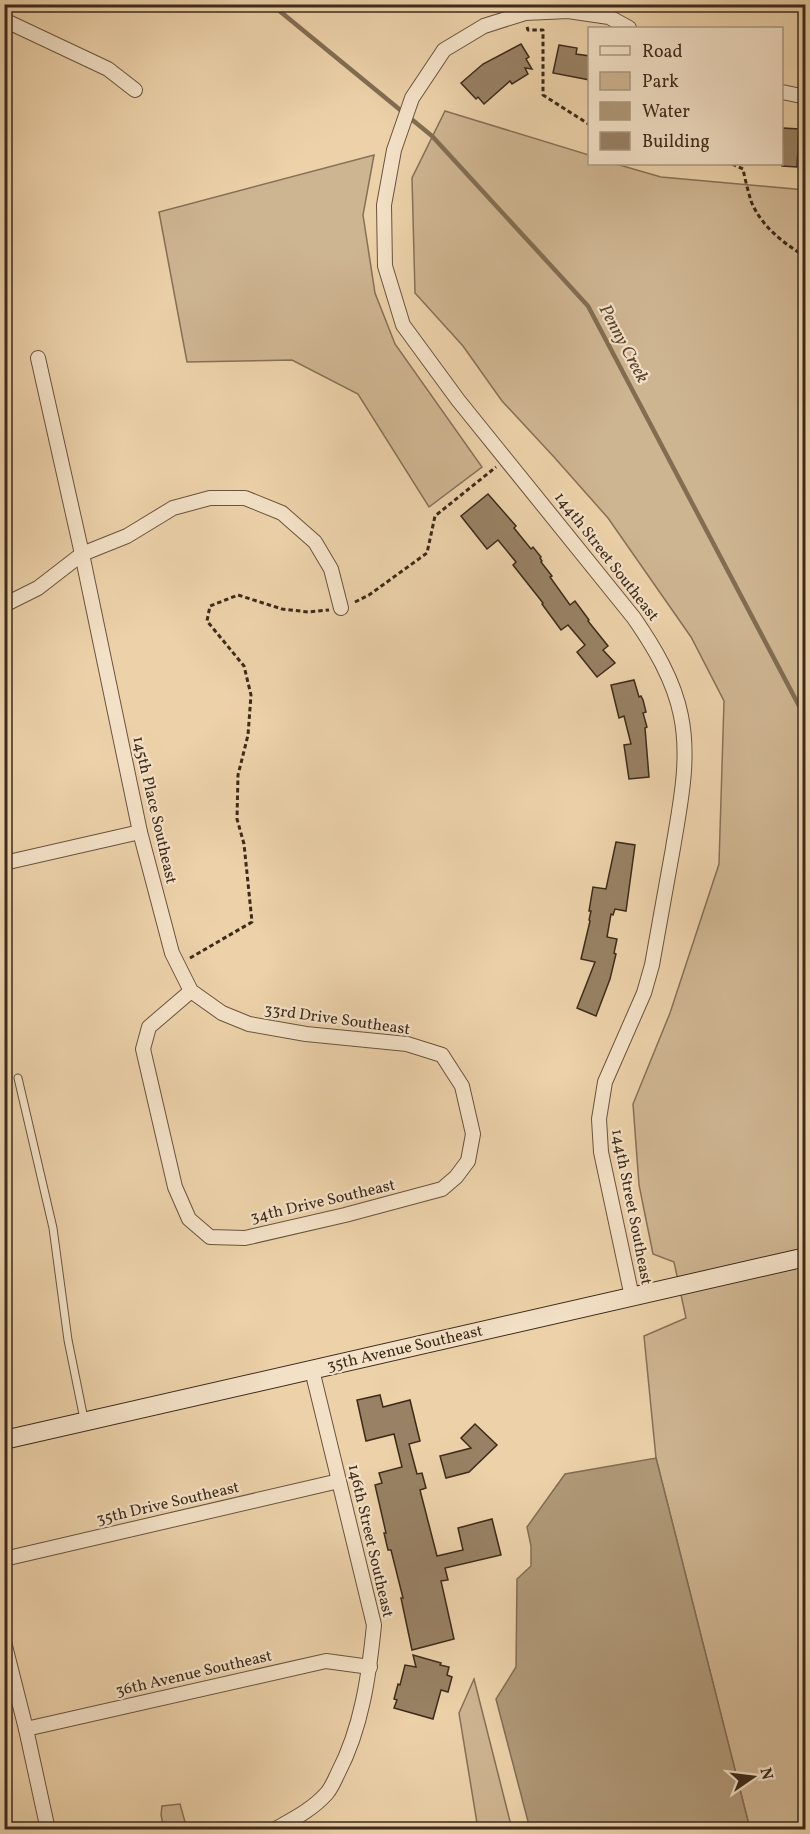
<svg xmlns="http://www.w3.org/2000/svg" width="810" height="1834" font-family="Vollkorn,serif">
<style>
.green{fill:#ceb591;stroke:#867056;stroke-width:1.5}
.water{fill:#b09978;stroke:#826d52;stroke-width:1.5}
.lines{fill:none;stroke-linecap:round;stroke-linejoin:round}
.stream{stroke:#826d52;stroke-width:4.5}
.building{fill:#988164;stroke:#3d2b1a;stroke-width:1.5}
.lane-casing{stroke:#69543e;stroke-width:9}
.street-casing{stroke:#69543e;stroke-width:16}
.secondary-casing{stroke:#3d2b1a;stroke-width:20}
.path{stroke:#3d2b1a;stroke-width:3;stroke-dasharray:4.5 3;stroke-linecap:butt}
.lane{stroke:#f3e1c7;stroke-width:7}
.street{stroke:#f3e1c7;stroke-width:14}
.secondary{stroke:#f3e1c7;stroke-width:18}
.labels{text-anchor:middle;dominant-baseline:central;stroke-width:4.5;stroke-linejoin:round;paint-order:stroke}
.street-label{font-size:16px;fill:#3d2b1a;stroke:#f3e1c7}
.water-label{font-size:18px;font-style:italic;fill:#5a4632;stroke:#f3e1c7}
</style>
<rect width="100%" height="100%" fill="#ecd1a9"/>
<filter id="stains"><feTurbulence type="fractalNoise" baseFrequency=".00333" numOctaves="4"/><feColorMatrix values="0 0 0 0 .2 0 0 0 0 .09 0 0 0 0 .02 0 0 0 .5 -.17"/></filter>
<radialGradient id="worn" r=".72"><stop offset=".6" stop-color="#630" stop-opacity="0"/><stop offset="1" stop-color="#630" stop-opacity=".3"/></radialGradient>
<g class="green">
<polygon points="445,111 589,155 590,164 616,164 661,177 805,190 805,1829 750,1829 656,1458 644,1336 686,1318 674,1262 653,1254 639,1185 633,1104 670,1013 719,864 724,701 691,637 608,518 554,457 502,401 463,346 415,293 412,178"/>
<polygon points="374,155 363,215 375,293 395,344 482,467 429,507 358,394 292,360 187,362 159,212"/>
<polygon points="474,1679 512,1829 478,1829 459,1713"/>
<polygon points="180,1804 187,1829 164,1829 161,1815 162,1806"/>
</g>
<polygon class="water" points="656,1458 750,1829 530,1829 496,1699 516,1667 517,1579 531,1566 531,1546 527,1527 565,1474"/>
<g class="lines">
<polyline class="stream" points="271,4 432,136 588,306 806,719"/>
</g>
<g class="building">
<polygon points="521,44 529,57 526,59 532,69 525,68 528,74 512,84 510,81 484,104 478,97 476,99 461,83 483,64"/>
<polygon points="559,45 577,48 576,54 590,56 590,80 553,73"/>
<polygon points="783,128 799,129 797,167 782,166"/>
<polygon points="488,494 516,526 514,528 531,549 533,547 541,557 540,558 542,561 541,562 552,576 550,577 570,605 575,601 589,620 588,621 608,646 603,650 615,663 597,677 577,652 585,645 568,625 561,630 542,604 543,603 513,565 516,562 498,540 487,549 461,516"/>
<polygon points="634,680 639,697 641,696 643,700 646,712 643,713 647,727 645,728 649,777 629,779 624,745 631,744 624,716 619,718 611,685"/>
<polygon points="616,842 635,845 626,911 615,909 613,915 611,914 607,937 617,939 614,953 616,954 610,979 596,1016 577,1008 595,962 581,959 590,921 589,920 591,911 589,911 593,887 606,889"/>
<polygon points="380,1395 383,1407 410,1400 420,1441 409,1444 417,1474 422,1473 426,1488 420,1490 437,1556 463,1550 458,1528 492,1519 501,1555 445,1568 448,1580 441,1581 454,1639 412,1650 401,1598 403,1598 391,1550 388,1550 384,1533 386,1533 375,1485 382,1483 379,1473 402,1467 394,1434 366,1441 357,1400"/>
<polygon points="475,1424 497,1445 469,1472 446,1478 440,1456 471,1448 461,1438"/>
<polygon points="413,1655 441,1663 440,1665 449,1667 447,1675 452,1677 448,1692 441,1690 433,1719 394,1708 397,1700 394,1699 398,1684 400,1685 405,1665 416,1667"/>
</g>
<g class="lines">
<defs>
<polyline id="lane" points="18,1078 53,1228 68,1340 84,1419"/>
<g id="street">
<polyline points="4,20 108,69 135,90"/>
<path d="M 629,28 L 609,17 L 568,11 L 525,13 L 484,26 L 444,50 L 412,98 L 394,150 L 384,205 L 385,266 L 403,325 L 458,400 L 634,618 C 654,647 674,680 681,716 C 690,760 680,805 673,848 C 666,887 659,926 652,965 L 644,993 L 605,1082 L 599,1119 L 601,1152 L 632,1297"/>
<polyline points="782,92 806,97"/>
<polyline points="38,358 82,554 140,832 172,953 191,991 149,1027 143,1049 175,1187 189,1219 210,1237 245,1238 345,1215 442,1189 456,1177 468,1161 473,1134 462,1086 442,1055 407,1044 306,1034 249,1024 222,1013 191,991"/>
<polyline points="4,605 38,588 82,554 127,536 173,508 210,498 245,498 282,513 315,542 331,569 341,608"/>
<polyline points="4,863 140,832"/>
<polyline points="4,1559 339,1481"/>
<polyline points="4,1642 26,1729 48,1830"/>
<polyline points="26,1729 326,1661 370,1667"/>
<path d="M 274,1830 C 293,1819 312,1810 327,1793 C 332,1787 335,1779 338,1773 C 362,1727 369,1675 374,1625 L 312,1370"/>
</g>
<polyline id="secondary" points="4,1440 806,1257"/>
</defs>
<use href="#lane" class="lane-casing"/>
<use href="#street" class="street-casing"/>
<use href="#secondary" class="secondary-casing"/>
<g class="path">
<polyline points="527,27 528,30 543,30 543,95 590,125"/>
<path d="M 732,164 L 743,169 C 745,179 748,191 751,201 C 761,226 783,243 806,257"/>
<polyline points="355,602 369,595 427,553 435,516 496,467"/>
<polyline points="190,958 252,922 244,844 237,819 238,775 248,735 251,695 244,666 207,621 210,606 238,595 282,609 308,612 329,610"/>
</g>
<use href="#lane" class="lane"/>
<use href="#street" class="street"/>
<use href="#secondary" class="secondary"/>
</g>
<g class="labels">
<g class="street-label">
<text transform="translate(606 557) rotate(52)">144th Street Southeast</text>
<text transform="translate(154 810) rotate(77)">145th Place Southeast</text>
<text transform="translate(337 1020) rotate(8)">33rd Drive Southeast</text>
<text transform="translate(323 1202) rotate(-13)">34th Drive Southeast</text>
<text transform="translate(631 1207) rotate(79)">144th Street Southeast</text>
<text transform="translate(405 1349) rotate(-13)">35th Avenue Southeast</text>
<text transform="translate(168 1504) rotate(-13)">35th Drive Southeast</text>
<text transform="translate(370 1541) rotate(77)">146th Street Southeast</text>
<text transform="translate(194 1674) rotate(-13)">36th Avenue Southeast</text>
</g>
<g class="water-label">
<text transform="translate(623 344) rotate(62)">Penny Creek</text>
</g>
</g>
<rect width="810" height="1834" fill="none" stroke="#ecd1a9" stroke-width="24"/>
<rect x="6" y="6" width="798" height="1822" fill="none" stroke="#3d2b1a" stroke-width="3"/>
<rect x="12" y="12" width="786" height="1810" fill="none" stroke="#3d2b1a" stroke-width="1.5"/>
<rect x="588" y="27" width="195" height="138" fill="#f3e1c7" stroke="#aa9882" stroke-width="1.5"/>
<rect x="600" y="46" width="30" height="9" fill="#f3e1c7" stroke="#aa9882" stroke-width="1.5"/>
<text x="642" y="57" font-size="18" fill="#3d2b1a">Road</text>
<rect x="600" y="72" width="30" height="18" fill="#ceb591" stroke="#aa9882" stroke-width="1.5"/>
<text x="642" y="87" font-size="18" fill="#3d2b1a">Park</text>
<rect x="600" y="102" width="30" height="18" fill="#b09978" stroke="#aa9882" stroke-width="1.5"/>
<text x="642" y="117" font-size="18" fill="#3d2b1a">Water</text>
<rect x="600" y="132" width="30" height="18" fill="#988164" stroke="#aa9882" stroke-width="1.5"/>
<text x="642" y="147" font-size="18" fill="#3d2b1a">Building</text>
<g transform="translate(753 1777) rotate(76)" stroke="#f3e1c7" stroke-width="4.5" paint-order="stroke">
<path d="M0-4.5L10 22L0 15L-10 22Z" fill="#3d2b1a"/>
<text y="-9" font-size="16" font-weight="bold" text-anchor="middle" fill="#3d2b1a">N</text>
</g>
<rect width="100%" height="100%" filter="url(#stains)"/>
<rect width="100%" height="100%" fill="url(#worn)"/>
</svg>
